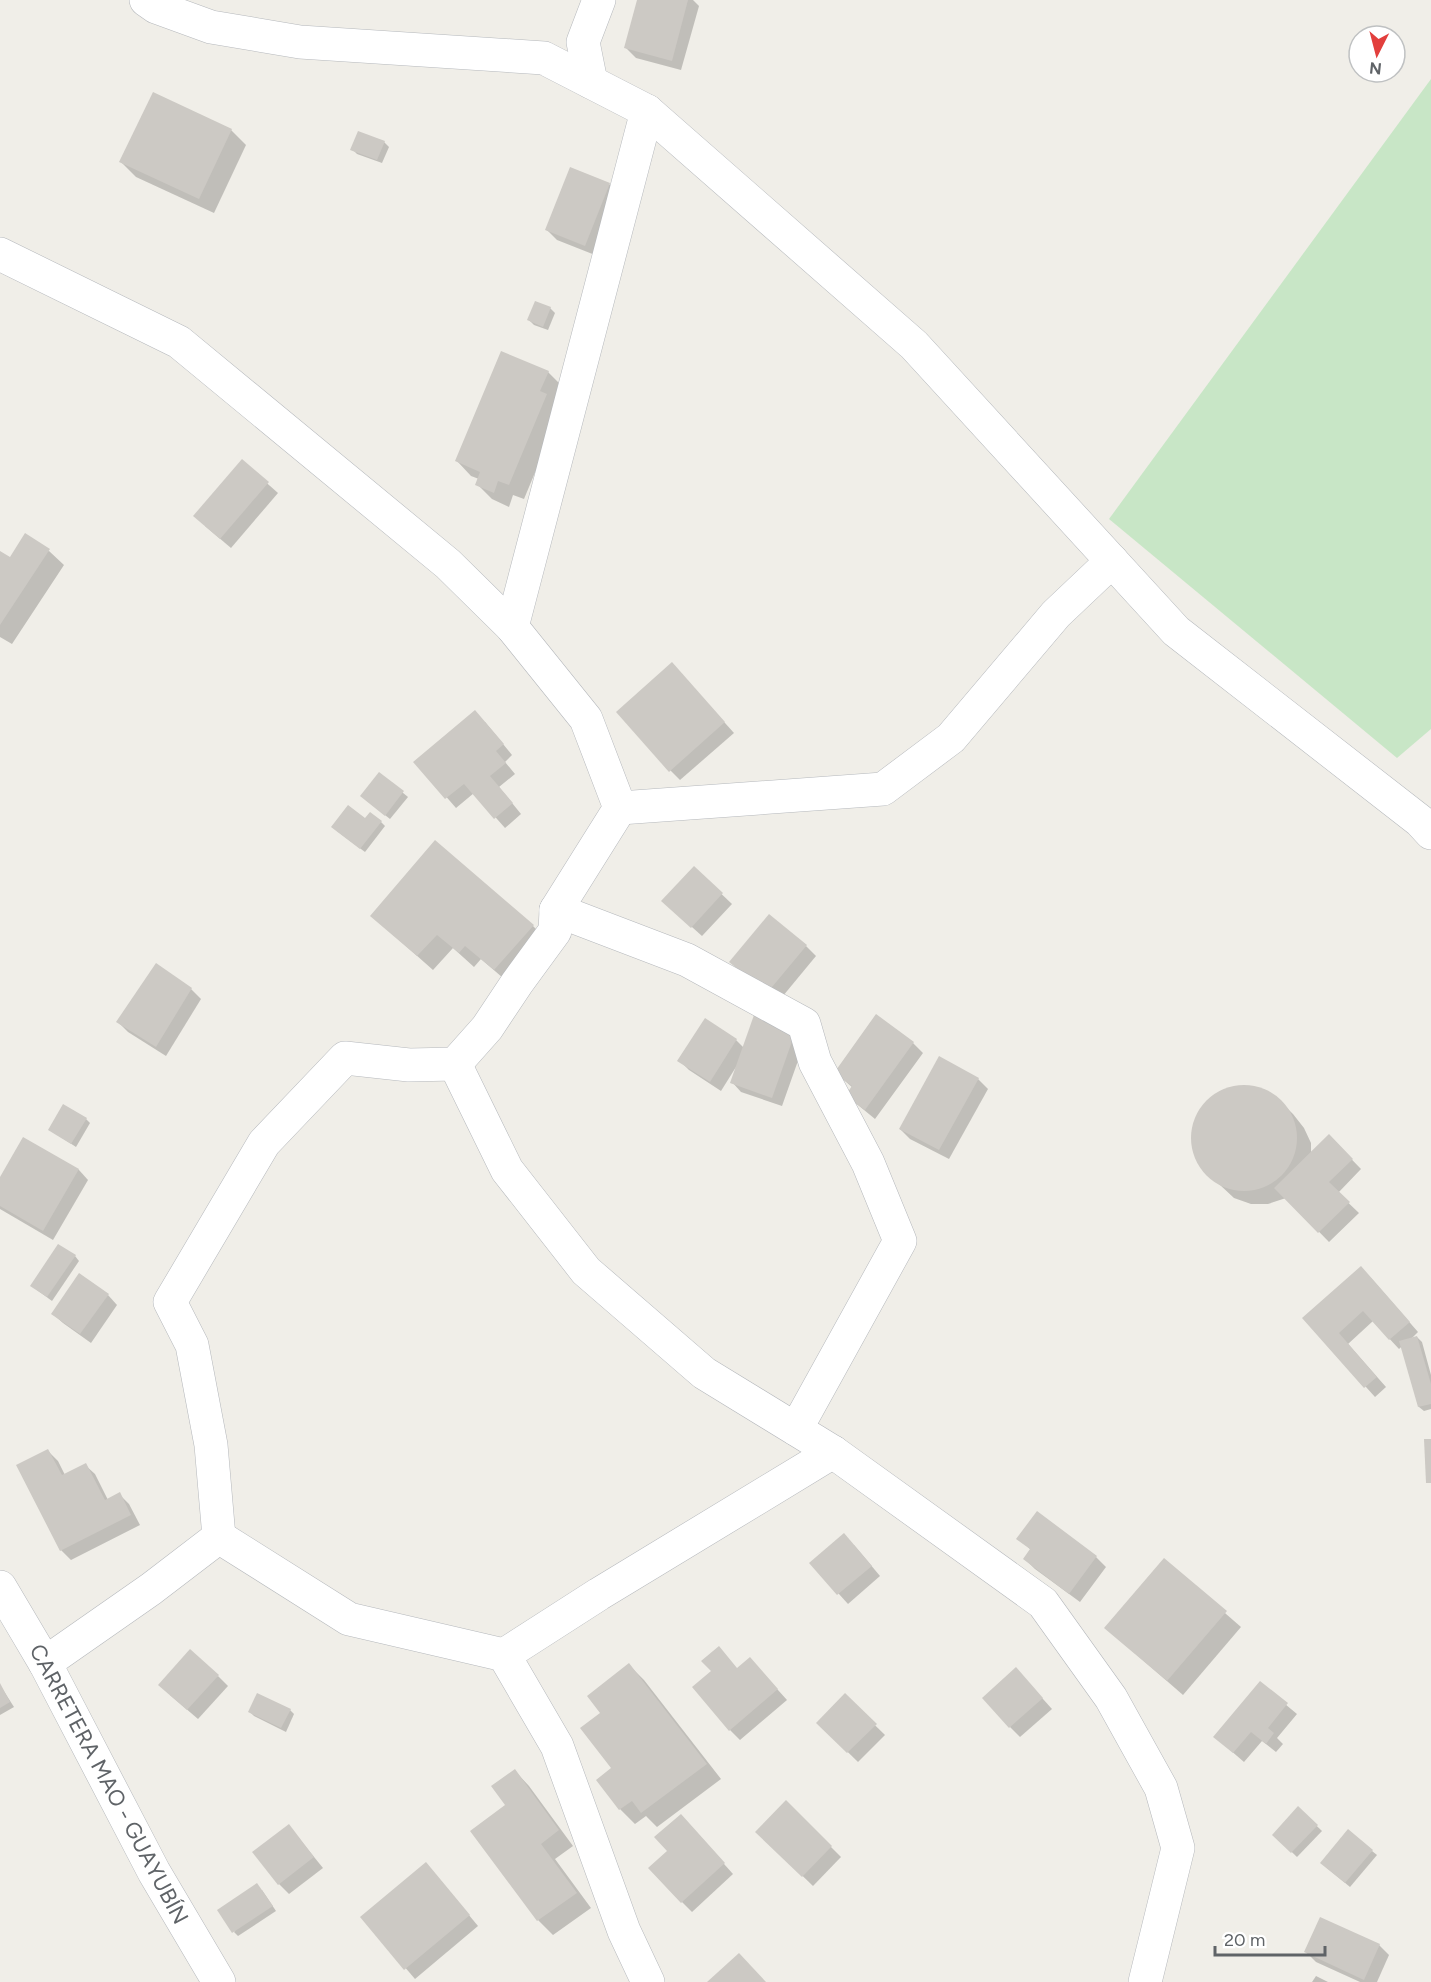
<svg xmlns="http://www.w3.org/2000/svg" width="1431" height="1982" font-family="Figtree,sans-serif">
<style>
.green{fill:#c8e6c6}
.shadow{fill:#0003}
.building{fill:#ccc9c4}
.lines{fill:none;stroke-linecap:round;stroke-linejoin:round}
.street-casing{stroke:#b5b8bc;stroke-width:34}
.secondary-casing{stroke:#b4b7bb;stroke-width:34}
.street{stroke:#fff;stroke-width:33}
.secondary{stroke:#fff;stroke-width:33}
.labels{text-anchor:middle;dominant-baseline:central;stroke-width:4.5;stroke-linejoin:round;paint-order:stroke}
.street-label{font-size:22px;fill:#5f6367;stroke:#fff}
</style>
<rect width="100%" height="100%" fill="#f0eee8"/>
<polygon class="green" points="1431,79 1431,729 1397,758 1109,519"/>
<g class="shadow">
<polygon points="639,0 693,0 699,6 681,70 636,58 626,48"/>
<polygon points="231,130 246,145 214,213 136,177 121,162"/>
<polygon points="384,142 389,147 382,163 357,154 352,149"/>
<polygon points="609,184 619,194 595,255 557,240 547,230"/>
<polygon points="550,308 555,313 548,330 534,325 529,320"/>
<polygon points="548,372 563,387 561,410 524,499 513,495 509,507 492,499 477,484 479,479 471,476 457,461"/>
<polygon points="242,461 278,493 231,548 205,526"/>
<polygon points="49,551 64,565 12,644 0,637 0,553 10,560"/>
<polygon points="681,674 734,733 680,780 670,770"/>
<polygon points="485,722 512,755 505,762 515,774 499,787 521,814 505,828 474,793 456,808 416,762"/>
<polygon points="380,774 408,797 390,819 366,800"/>
<polygon points="365,820 381,822 385,826 365,852 337,831"/>
<polygon points="694,868 732,904 702,936 673,910"/>
<polygon points="372,916 533,926 548,941 510,984 481,959 474,967 453,948 433,970"/>
<polygon points="806,946 816,956 778,1002 741,972"/>
<polygon points="156,965 191,989 201,999 166,1056 128,1032 118,1022"/>
<polygon points="755,1017 805,1041 782,1106 741,1092 732,1082 736,1067 721,1091 689,1070 679,1060 705,1020 736,1040 744,1048"/>
<polygon points="913,1043 923,1053 875,1119 847,1096 853,1088 836,1073"/>
<polygon points="978,1079 988,1089 949,1159 910,1139 900,1129"/>
<polygon points="1247,1087 1263,1090 1278,1099 1293,1114 1304,1128 1311,1143 1311,1153 1329,1136 1361,1169 1338,1193 1359,1213 1329,1242 1286,1198 1268,1204 1251,1204 1234,1198 1205,1171 1196,1156 1192,1139 1195,1122 1203,1107 1215,1095 1230,1088"/>
<polygon points="86,1119 90,1123 76,1147 50,1130"/>
<polygon points="24,1139 79,1170 88,1180 53,1240 0,1209 0,1180"/>
<polygon points="75,1256 79,1261 52,1301 37,1290"/>
<polygon points="1371,1278 1418,1332 1410,1340 1417,1337 1422,1342 1431,1375 1431,1409 1424,1411 1419,1407 1402,1346 1399,1349 1373,1321 1348,1344 1386,1387 1375,1397 1304,1318"/>
<polygon points="108,1295 117,1305 91,1343 63,1323 53,1314"/>
<polygon points="48,1451 58,1461 65,1475 85,1465 95,1474 108,1500 119,1494 129,1504 140,1525 71,1560 61,1550"/>
<polygon points="1018,1538 1096,1557 1106,1567 1080,1602 1035,1569 1025,1559 1031,1550"/>
<polygon points="854,1545 880,1576 848,1604 811,1563"/>
<polygon points="1164,1560 1241,1627 1183,1695 1106,1628"/>
<polygon points="750,1659 787,1700 740,1740 730,1730 713,1672 738,1669"/>
<polygon points="629,1665 644,1680 721,1779 657,1827 646,1816 635,1824 620,1809 598,1780 613,1769 602,1713"/>
<polygon points="218,1676 228,1686 198,1719 170,1695"/>
<polygon points="1025,1679 1052,1709 1020,1737 1010,1727"/>
<polygon points="1260,1683 1297,1714 1277,1738 1283,1744 1276,1752 1262,1741 1244,1762 1215,1737"/>
<polygon points="0,1685 14,1707 0,1715"/>
<polygon points="845,1696 885,1735 858,1762 818,1723"/>
<polygon points="290,1710 294,1714 286,1732 254,1716 250,1712"/>
<polygon points="515,1771 529,1786 573,1846 555,1859 591,1908 553,1935 538,1920 472,1831 507,1805"/>
<polygon points="786,1802 841,1857 813,1886 757,1832"/>
<polygon points="1299,1809 1322,1831 1297,1857 1274,1835"/>
<polygon points="289,1826 323,1868 289,1894 279,1884"/>
<polygon points="690,1826 733,1874 692,1912 682,1902"/>
<polygon points="1372,1851 1377,1855 1350,1887 1327,1868"/>
<polygon points="435,1874 478,1926 415,1979 362,1917"/>
<polygon points="262,1890 276,1911 238,1936 234,1932"/>
<polygon points="1379,1945 1389,1955 1377,1982 1360,1982 1316,1962 1306,1952"/>
<polygon points="1316,1976 1328,1982 1312,1982"/>
</g>
<g class="building">
<polygon points="637,0 688,0 672,61 624,48"/>
<polygon points="153,92 232,129 199,199 119,162"/>
<polygon points="358,131 385,141 377,160 350,150"/>
<polygon points="570,167 610,183 585,246 545,230"/>
<polygon points="535,301 551,307 543,327 527,320"/>
<polygon points="501,351 549,371 540,391 547,394 509,485 498,481 494,493 475,485 480,472 455,461"/>
<polygon points="242,459 269,482 220,539 193,516"/>
<polygon points="25,533 50,549 0,625 0,551 10,557"/>
<polygon points="672,662 725,722 669,772 616,712"/>
<polygon points="475,710 504,744 496,751 506,763 490,776 513,803 494,819 464,784 445,799 413,762"/>
<polygon points="379,772 404,791 385,816 360,796"/>
<polygon points="348,805 365,818 370,812 382,821 360,849 331,827"/>
<polygon points="435,840 534,925 494,970 465,946 459,953 437,935 417,956 370,916"/>
<polygon points="694,866 723,893 691,928 661,901"/>
<polygon points="769,914 807,945 767,993 729,962"/>
<polygon points="156,963 192,988 156,1047 116,1022"/>
<polygon points="876,1014 914,1042 865,1110 845,1096 852,1086 834,1073"/>
<polygon points="754,1015 796,1030 772,1098 730,1083"/>
<polygon points="705,1018 737,1039 710,1082 677,1061"/>
<polygon points="939,1056 979,1078 939,1150 899,1129"/>
<circle cx="1244" cy="1138" r="53"/>
<polygon points="63,1104 87,1118 71,1144 48,1130"/>
<polygon points="1329,1134 1353,1159 1329,1182 1350,1202 1318,1233 1274,1188"/>
<polygon points="23,1137 79,1169 43,1231 0,1206 0,1177"/>
<polygon points="58,1244 76,1255 47,1297 30,1286"/>
<polygon points="1361,1266 1410,1322 1389,1340 1363,1311 1339,1333 1377,1377 1364,1388 1302,1318"/>
<polygon points="79,1273 109,1294 80,1334 51,1314"/>
<polygon points="1417,1336 1431,1384 1431,1404 1418,1407 1399,1341"/>
<polygon points="1424,1439 1431,1439 1431,1483 1426,1483"/>
<polygon points="48,1449 62,1475 86,1463 105,1500 120,1492 131,1515 60,1551 16,1465"/>
<polygon points="1037,1511 1097,1556 1069,1594 1023,1559 1030,1549 1016,1539"/>
<polygon points="844,1533 872,1566 837,1595 809,1563"/>
<polygon points="1164,1558 1227,1611 1167,1681 1104,1628"/>
<polygon points="719,1646 737,1668 750,1657 778,1689 729,1731 692,1687 711,1671 701,1661"/>
<polygon points="190,1649 219,1675 187,1710 158,1685"/>
<polygon points="629,1663 707,1764 641,1813 632,1801 619,1810 596,1780 611,1768 580,1728 600,1713 587,1696"/>
<polygon points="1016,1667 1043,1698 1009,1728 982,1698"/>
<polygon points="1260,1681 1288,1703 1268,1728 1274,1733 1266,1744 1251,1732 1233,1753 1213,1737"/>
<polygon points="0,1683 10,1702 0,1708"/>
<polygon points="257,1693 291,1709 281,1728 248,1712"/>
<polygon points="845,1693 877,1724 847,1753 816,1723"/>
<polygon points="515,1769 559,1830 541,1844 577,1893 537,1921 470,1831 505,1805 491,1786"/>
<polygon points="786,1800 832,1846 802,1877 755,1832"/>
<polygon points="1298,1806 1318,1825 1291,1853 1272,1835"/>
<polygon points="681,1814 725,1863 681,1903 648,1868 667,1851 654,1837"/>
<polygon points="289,1824 314,1857 278,1885 252,1852"/>
<polygon points="1348,1829 1373,1850 1345,1883 1320,1863"/>
<polygon points="426,1862 470,1915 404,1970 360,1917"/>
<polygon points="257,1883 273,1906 232,1933 217,1910"/>
<polygon points="1320,1917 1380,1944 1364,1980 1304,1952"/>
<polygon points="739,1953 766,1982 707,1982"/>
</g>
<g class="lines">
<defs>
<g id="street">
<polyline points="146,0 156,7 211,27 300,42 544,58 647,111 914,345 1176,631 1420,821 1431,833"/>
<polyline points="591,82 583,42 599,0"/>
<polyline points="0,254 179,342 448,564 512,627 586,719 620,808 556,910 555,931 517,983 487,1028 455,1064 409,1065 345,1058 264,1143 170,1302 192,1345 211,1445 219,1537 151,1589 45,1663"/>
<polyline points="512,627 647,111"/>
<polyline points="620,808 883,789 951,738 1056,614 1112,561"/>
<polyline points="556,910 687,960 804,1024 815,1062 868,1163 900,1241 796,1429"/>
<polyline points="455,1064 507,1170 586,1271 704,1373 833,1452 1043,1603 1111,1698 1161,1788 1178,1848 1145,1982"/>
<polyline points="219,1537 349,1619 504,1655 557,1746 624,1931 648,1982"/>
<polyline points="504,1655 599,1594 833,1452"/>
</g>
<polyline id="secondary" points="0,1587 45,1663 154,1872 219,1982"/>
</defs>
<use href="#street" class="street-casing"/>
<use href="#secondary" class="secondary-casing"/>
<use href="#street" class="street"/>
<use href="#secondary" class="secondary"/>
</g>
<g class="labels">
<g class="street-label">
<text transform="translate(109 1784) rotate(62)">CARRETERA MAO - GUAYUBÍN</text>
</g>
</g>
<g transform="translate(1377 54) rotate(186)"><circle r="28" fill="#ffffff" stroke="#bfc1c2" stroke-width="1.5"/>
<path d="M0-4.5L10 22L0 15L-10 22Z" fill="#e23f3d"/>
<text y="-9" font-size="16" font-weight="bold" text-anchor="middle" fill="#5f6367">N</text>
</g>
<path d="M1215 1946v9h110v-9" fill="none" stroke="#5f6367" stroke-width="3"/>
<text x="1224" y="1946" font-size="18" fill="#5f6367" stroke="#ffffff" stroke-width="4.5" paint-order="stroke">20 m</text>
</svg>
